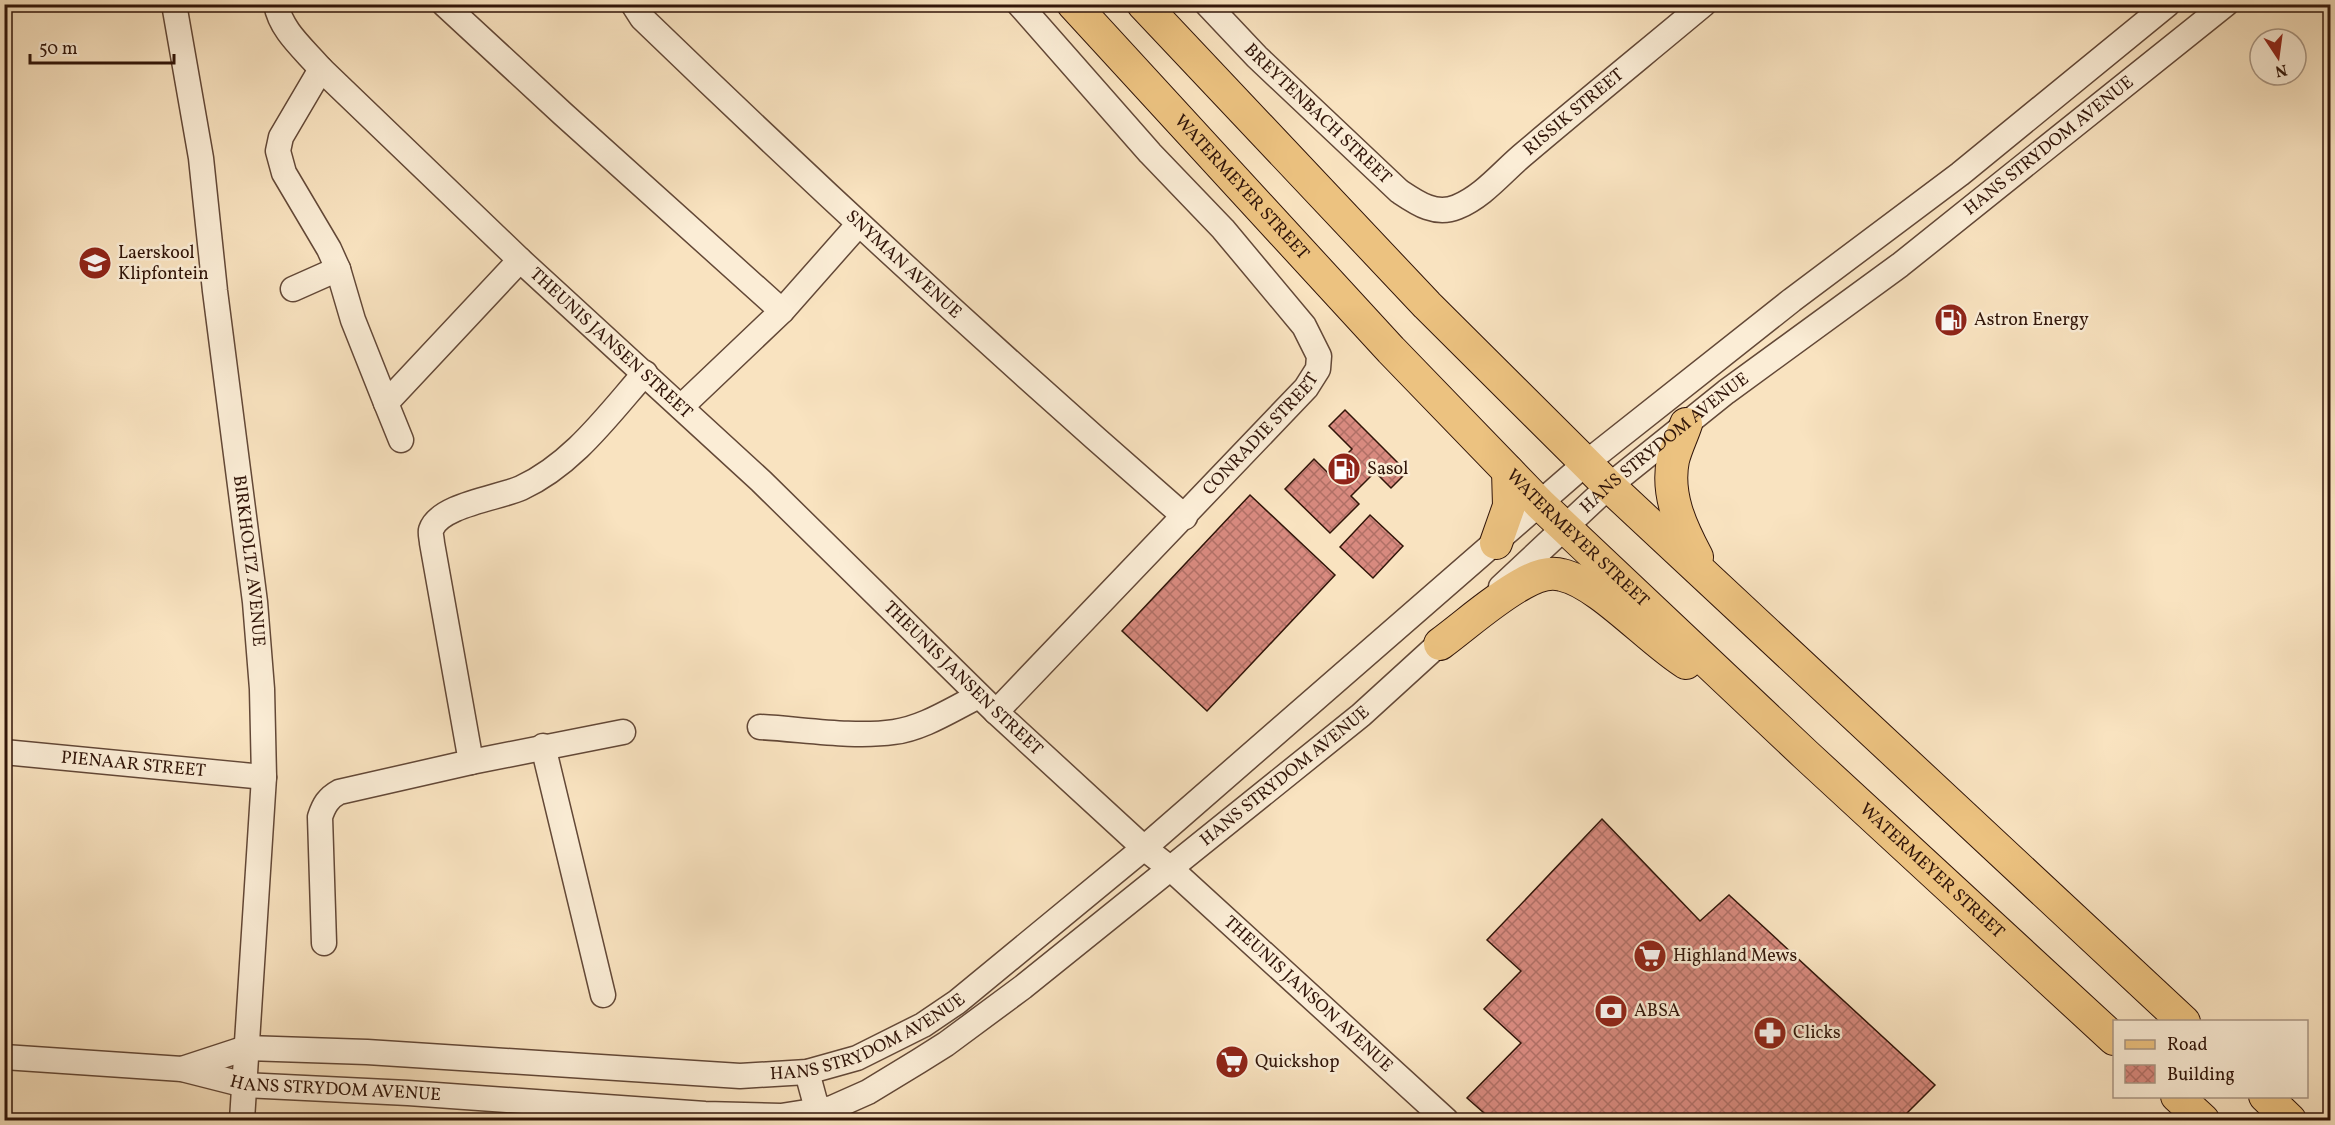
<svg xmlns="http://www.w3.org/2000/svg" width="2335" height="1125" font-family="Vollkorn,serif">
<style>
.building{fill:url(#building-cross-hatch);stroke:#311509;stroke-width:1.5}
.lines{fill:none;stroke-linecap:round;stroke-linejoin:round}
.minor-casing{stroke:#634837;stroke-width:27}
.major-casing{stroke:#311509;stroke-width:34}
.minor{stroke:#fbedd6;stroke-width:24}
.major{stroke:#ecc280;stroke-width:32}
.labels{text-anchor:middle;dominant-baseline:central;stroke-width:5;stroke-linejoin:round;paint-order:stroke}
.street-label{font-size:18px;fill:#311509;stroke:#fbedd6}
.poi-label{font-size:18px;fill:#311509;stroke:#fbedd6;text-anchor:start}
</style>
<defs>
<pattern id="building-cross-hatch" width="8" height="8" patternUnits="userSpaceOnUse" patternTransform="scale(1.5)"><rect width="8" height="8" fill="#d88a7f"/><path d="M0 0l8 8M0 8l8-8" fill="none" stroke="#b07066"/></pattern>
</defs>
<rect width="100%" height="100%" fill="#f9e3c0"/>
<filter id="stains"><feTurbulence type="fractalNoise" baseFrequency=".00333" numOctaves="4"/><feColorMatrix values="0 0 0 0 .2 0 0 0 0 .09 0 0 0 0 .02 0 0 0 .5 -.17"/></filter>
<radialGradient id="worn" r=".72"><stop offset=".6" stop-color="#630" stop-opacity="0"/><stop offset="1" stop-color="#630" stop-opacity=".3"/></radialGradient>
<g class="building">
<polygon points="1345,410 1407,472 1391,488 1375,472 1351,496 1359,504 1330,533 1285,489 1314,459 1328,473 1352,449 1329,426"/>
<polygon points="1250,495 1335,575 1207,711 1122,631"/>
<polygon points="1370,515 1403,546 1373,578 1340,547"/>
<polygon points="1602,819 1700,921 1729,895 1935,1085 1900,1120 1492,1120 1467,1098 1521,1043 1484,1009 1521,971 1487,940"/>
</g>
<g class="lines">
<defs>
<g id="minor">
<path id="s1" d="M 174,4 L 201,158 L 215,291 L 255,602 L 262,689 L 264,777 L 242,1120"/>
<path d="M 276,4 C 281,31 304,49 321,69"/>
<polyline points="444,4 563,114 782,311"/>
<path id="s2" d="M 633,4 L 642,18 C 819,189 999,355 1185,517"/>
<path id="s3" d="M 1207,4 L 1257,57 L 1399,191 C 1417,203 1435,216 1457,207 C 1484,196 1503,171 1525,153 C 1584,103 1644,54 1704,4"/>
<polyline points="293,289 338,269"/>
<path id="s4" d="M 386,403 L 353,320 L 338,269 L 329,249 L 284,173 L 278,151 L 281,137 L 321,69 L 520,260 L 761,481 L 996,712 L 1144,848 L 1171,869 L 1446,1120"/>
<polyline points="681,407 782,311 858,225"/>
<polyline points="401,440 386,403 520,260"/>
<path id="s5" d="M 1501,587 L 1609,486 L 1726,392 L 1900,265 L 2226,4"/>
<path id="s6" d="M 996,712 L 1306,388 L 1318,369 L 1319,356 L 1304,326 L 1223,229 L 1150,153 L 1019,4"/>
<path d="M 760,727 C 801,729 853,738 894,732 C 924,728 952,709 979,696"/>
<polyline points="543,746 603,995"/>
<path id="s7" d="M 4,752 L 264,777"/>
<polyline points="471,762 623,732"/>
<path d="M 324,943 L 320,817 C 324,805 328,798 339,792 L 471,762 L 432,543 C 432,540 430,533 431,530 C 439,505 499,498 521,488 C 573,464 608,415 645,373"/>
<path id="s8" d="M 4,1057 L 182,1069 L 245,1085 L 408,1093 L 705,1114 L 781,1116 L 832,1108 L 868,1092 L 919,1061 L 946,1044 L 1023,987 L 1361,715 L 1451,633"/>
<path id="s9" d="M 182,1069 L 246,1048 L 367,1052 L 740,1076 L 807,1072 L 857,1058 L 923,1025 L 957,1002 L 1144,848 L 1586,463 L 1792,300 L 1960,174 L 2168,4"/>
<polyline points="807,1072 820,1120"/>
</g>
<g id="major">
<path id="s10" d="M 1073,4 L 1391,350 L 1540,504 L 1806,755 L 2114,1039"/>
<polyline points="1143,4 1427,305 1609,486 2184,1022"/>
<path d="M 1686,424 C 1682,436 1676,448 1673,460 C 1666,495 1681,527 1697,557"/>
<polyline points="1496,543 1509,506 1508,471"/>
<path d="M 1440,644 C 1467,624 1493,600 1522,584 C 1534,577 1549,571 1562,575 C 1599,583 1650,641 1686,663"/>
<polyline points="2177,1096 2203,1120"/>
<polyline points="2265,1096 2290,1120"/>
</g>
</defs>
<use href="#minor" class="minor-casing"/>
<use href="#major" class="major-casing"/>
<use href="#minor" class="minor"/>
<use href="#major" class="major"/>
</g>
<defs>
<symbol id="school-disc" viewBox="-11 -11 22 22"><circle r="9.5" fill="#8f2418" stroke="#fbedd6"/><path d="M0-5L7-2L0 1L-7-2ZM-4 1L0 2.5L4 1V4Q0 6-4 4Z" fill="#fff"/></symbol>
<symbol id="fuel-disc" viewBox="-11 -11 22 22"><circle r="9.5" fill="#8f2418" stroke="#fbedd6"/><path d="M-5.5-6h7V0h2V4h1.3V-2.5L3-4.5l.8-.8L6-3V5H2.5V1h-1V6h-7ZM-4.2-4.7v3.2H.2V-4.7Z" fill="#fff"/></symbol>
<symbol id="supermarket-disc" viewBox="-11 -11 22 22"><circle r="9.5" fill="#8f2418" stroke="#fbedd6"/><path d="M-6-5.5h2.5l.6 2H6L4.5 2H-2.5L-4.4-4H-6ZM-1.5 3.2a1.3 1.3 0 1 0 .1 0ZM3 3.2a1.3 1.3 0 1 0 .1 0Z" fill="#fff"/></symbol>
<symbol id="bank-disc" viewBox="-11 -11 22 22"><circle r="9.5" fill="#8f2418" stroke="#fbedd6"/><path d="M-6-4H6V4H-6ZM0-2.3a2.3 2.3 0 1 0 0 4.6a2.3 2.3 0 1 0 0-4.6Z" fill="#fff"/></symbol>
<symbol id="pharmacy-disc" viewBox="-11 -11 22 22"><circle r="9.5" fill="#8f2418" stroke="#fbedd6"/><path d="M-2-6h4v4h4v4h-4v4h-4v-4h-4v-4h4Z" fill="#fff"/></symbol>
</defs>
<g fill-rule="evenodd">
<use href="#school-disc" x="76" y="244" width="38" height="38"/>
<use href="#fuel-disc" x="1932" y="301" width="38" height="38"/>
<use href="#fuel-disc" x="1325" y="450" width="38" height="38"/>
<use href="#supermarket-disc" x="1631" y="937" width="38" height="38"/>
<use href="#bank-disc" x="1592" y="992" width="38" height="38"/>
<use href="#pharmacy-disc" x="1751" y="1014" width="38" height="38"/>
<use href="#supermarket-disc" x="1213" y="1043" width="38" height="38"/>
</g>
<g class="labels">
<g class="street-label">
<text stroke="none"><textPath href="#s3" startOffset="482">RISSIK STREET</textPath></text>
<text stroke="none"><textPath href="#s3" startOffset="156">BREYTENBACH STREET</textPath></text>
<text stroke="none"><textPath href="#s5" startOffset="704">HANS STRYDOM AVENUE</textPath></text>
<text stroke="none"><textPath href="#s10" startOffset="249">WATERMEYER STREET</textPath></text>
<text stroke="none"><textPath href="#s2" startOffset="376">SNYMAN AVENUE</textPath></text>
<text stroke="none"><textPath href="#s4" startOffset="768">THEUNIS JANSEN STREET</textPath></text>
<text stroke="none"><textPath href="#s6" startOffset="384">CONRADIE STREET</textPath></text>
<text stroke="none"><textPath href="#s5" startOffset="218">HANS STRYDOM AVENUE</textPath></text>
<text stroke="none"><textPath href="#s10" startOffset="735">WATERMEYER STREET</textPath></text>
<text stroke="none"><textPath href="#s1" startOffset="562">BIRKHOLTZ AVENUE</textPath></text>
<text stroke="none"><textPath href="#s4" startOffset="1254">THEUNIS JANSEN STREET</textPath></text>
<text stroke="none"><textPath href="#s7" startOffset="130">PIENAAR STREET</textPath></text>
<text stroke="none"><textPath href="#s8" startOffset="1395">HANS STRYDOM AVENUE</textPath></text>
<text stroke="none"><textPath href="#s10" startOffset="1221">WATERMEYER STREET</textPath></text>
<text stroke="none"><textPath href="#s4" startOffset="1722">THEUNIS JANSON AVENUE</textPath></text>
<text stroke="none"><textPath href="#s9" startOffset="698">HANS STRYDOM AVENUE</textPath></text>
<text stroke="none"><textPath href="#s8" startOffset="334">HANS STRYDOM AVENUE</textPath></text>
</g>
<g class="poi-label">
<text x="118" y="253">Laerskool<tspan x="118" dy="21">Klipfontein</tspan></text>
<text x="1974" y="320">Astron Energy</text>
<text x="1367" y="469">Sasol</text>
<text x="1673" y="956">Highland Mews</text>
<text x="1634" y="1011">ABSA</text>
<text x="1793" y="1033">Clicks</text>
<text x="1255" y="1062">Quickshop</text>
</g>
</g>
<rect width="2335" height="1125" fill="none" stroke="#f9e3c0" stroke-width="24"/>
<rect x="6" y="6" width="2323" height="1113" fill="none" stroke="#311509" stroke-width="3"/>
<rect x="12" y="12" width="2311" height="1101" fill="none" stroke="#311509" stroke-width="1.5"/>
<rect x="2113" y="1020" width="195" height="78" fill="#fbedd6" stroke="#aa9784" stroke-width="1.5"/>
<rect x="2125" y="1040" width="30" height="9" fill="#ecc280" stroke="#aa9784" stroke-width="1.5"/>
<text x="2167" y="1050" font-size="18" fill="#311509">Road</text>
<rect x="2125" y="1065" width="30" height="18" fill="url(#building-cross-hatch)" stroke="#aa9784" stroke-width="1.5"/>
<text x="2167" y="1080" font-size="18" fill="#311509">Building</text>
<g transform="translate(2278 57) rotate(167)"><circle r="28" fill="#fbedd6" stroke="#aa9784" stroke-width="1.5"/>
<path d="M0-4.5L10 22L0 15L-10 22Z" fill="#8f2418"/>
<text y="-9" font-size="16" font-weight="bold" text-anchor="middle" fill="#311509">N</text>
</g>
<path d="M30 54v9h144v-9" fill="none" stroke="#311509" stroke-width="3"/>
<text x="39" y="54" font-size="18" fill="#311509" stroke="#fbedd6" stroke-width="4.5" paint-order="stroke">50 m</text>
<rect width="100%" height="100%" filter="url(#stains)"/>
<rect width="100%" height="100%" fill="url(#worn)"/>
</svg>
